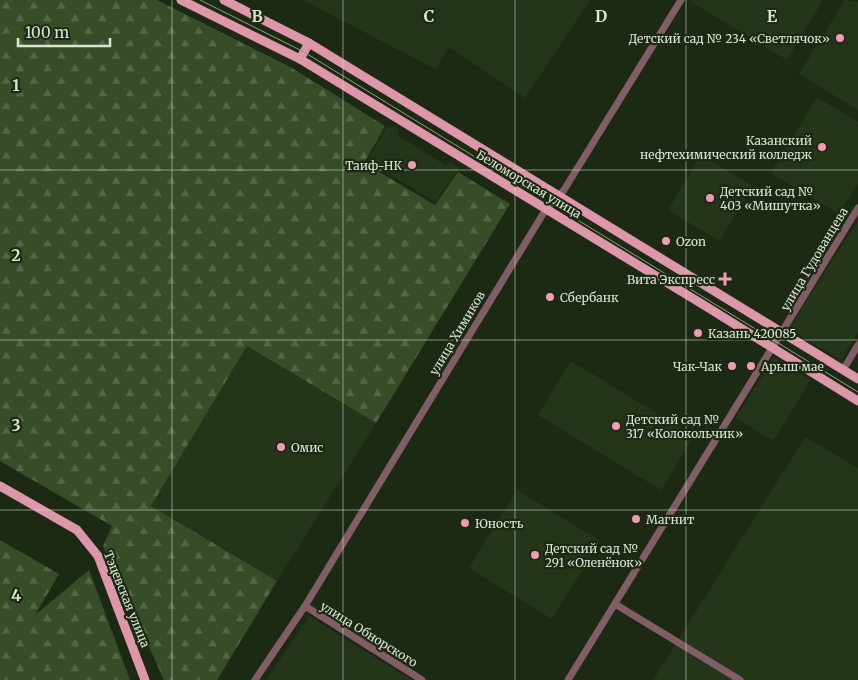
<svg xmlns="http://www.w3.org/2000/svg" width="858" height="680" font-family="Merriweather,serif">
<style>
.built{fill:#253519}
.forest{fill:url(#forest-firs)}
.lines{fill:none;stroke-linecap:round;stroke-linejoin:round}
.minor{stroke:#815e67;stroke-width:7}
.major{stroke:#dd96aa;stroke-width:9}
.tram{stroke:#919c8b;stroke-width:1}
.grid{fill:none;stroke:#d9e2d4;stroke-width:1;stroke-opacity:0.55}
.poi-dot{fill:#f19ab3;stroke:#1c2a13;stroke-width:2}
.labels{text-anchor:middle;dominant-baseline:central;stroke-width:4.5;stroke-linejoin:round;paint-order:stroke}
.poi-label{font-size:12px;fill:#d9e2d4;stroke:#1c2a13;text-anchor:start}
.street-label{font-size:12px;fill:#d9e2d4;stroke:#1c2a13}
.grid-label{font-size:16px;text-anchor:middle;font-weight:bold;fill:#d9e2d4;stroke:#1c2a13;stroke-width:4.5;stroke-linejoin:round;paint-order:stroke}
</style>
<defs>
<pattern id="forest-firs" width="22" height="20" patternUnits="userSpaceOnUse" patternTransform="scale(1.25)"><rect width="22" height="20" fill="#374d28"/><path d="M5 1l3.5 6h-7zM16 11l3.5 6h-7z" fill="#536646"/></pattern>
</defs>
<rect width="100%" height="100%" fill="#1c2a13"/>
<g class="built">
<polygon points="303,0 590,0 525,98 449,47 435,69"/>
<polygon points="692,0 823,0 787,60 691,2"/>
<polygon points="845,0 858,2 858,110 799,74"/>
<polygon points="817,97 858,122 858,183 839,214 771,173"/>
<polygon points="387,126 398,128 399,136 445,165 451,162 459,168 435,202 367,161"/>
<polygon points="701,155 753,186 719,241 668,210"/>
<polygon points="858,220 858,332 841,360 794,332 795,330 790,327"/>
<polygon points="247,346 376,423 277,581 151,506"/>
<polygon points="774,357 811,380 773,441 736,418"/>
<polygon points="571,361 694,436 661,490 538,415"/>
<polygon points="805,437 858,468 858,680 653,680"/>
<polygon points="517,490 600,541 552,619 469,568"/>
<polygon points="309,616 411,680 266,680"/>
</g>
<g class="forest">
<polygon points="0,0 157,0 292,68 385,126 364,163 435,205 458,172 510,204 376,423 247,346 151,506 277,581 217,680 164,680 103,546 112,526 0,461"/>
<polygon points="0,540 59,574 35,615 89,570 130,680 0,680"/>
</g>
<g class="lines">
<g class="minor">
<polyline points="843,370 858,345"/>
<polyline points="615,604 740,680"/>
<polyline points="305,606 422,680"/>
<polyline points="255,680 305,606 546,209 564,190 681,0"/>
<polyline points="568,680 858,208"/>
</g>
<g class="major">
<polyline points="181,0 300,59 707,307 858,401"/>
<polyline points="224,0 309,43 858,379"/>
<polyline points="300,59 309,43"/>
<polyline points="0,486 77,530 98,556 145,680"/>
</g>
<polyline class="tram" points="200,0 304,52 858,392"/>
</g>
<path class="grid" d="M 172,0 L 172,680M 343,0 L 343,680M 515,0 L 515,680M 686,0 L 686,680M 0,170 L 858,170M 0,340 L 858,340M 0,510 L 858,510"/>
<g class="poi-dot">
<circle cx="840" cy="38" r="5"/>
<circle cx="822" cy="147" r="5"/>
<circle cx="412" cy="165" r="5"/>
<circle cx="710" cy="198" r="5"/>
<circle cx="666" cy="241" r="5"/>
<path d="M722.5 271.5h5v5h5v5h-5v5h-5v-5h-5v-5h5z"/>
<circle cx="550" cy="297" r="5"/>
<circle cx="698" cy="333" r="5"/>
<circle cx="732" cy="366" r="5"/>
<circle cx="751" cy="366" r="5"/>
<circle cx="616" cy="426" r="5"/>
<circle cx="281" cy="447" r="5"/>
<circle cx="636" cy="519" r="5"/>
<circle cx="465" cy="523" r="5"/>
<circle cx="535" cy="555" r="5"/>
</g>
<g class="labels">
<g class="poi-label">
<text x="830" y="38" text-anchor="end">Детский сад № 234 «Светлячок»</text>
<text x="812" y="140" text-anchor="end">Казанский<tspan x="812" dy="14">нефтехимический колледж</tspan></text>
<text x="402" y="165" text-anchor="end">Таиф-НК</text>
<text x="720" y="191">Детский сад №<tspan x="720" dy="14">403 «Мишутка»</tspan></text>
<text x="676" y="241">Ozon</text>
<text x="715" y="279" text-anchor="end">Вита Экспресс</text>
<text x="560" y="297">Сбербанк</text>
<text x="708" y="333">Казань 420085</text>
<text x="722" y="366" text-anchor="end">Чак-Чак</text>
<text x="761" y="366">Арыш мае</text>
<text x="626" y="419">Детский сад №<tspan x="626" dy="14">317 «Колокольчик»</tspan></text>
<text x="291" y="447">Омис</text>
<text x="646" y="519">Магнит</text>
<text x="475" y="523">Юность</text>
<text x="545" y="548">Детский сад №<tspan x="545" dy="14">291 «Оленёнок»</tspan></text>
</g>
<g class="street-label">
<text transform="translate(529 184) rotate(31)">Беломорская улица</text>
<text transform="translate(814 259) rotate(-59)">улица Гудованцева</text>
<text transform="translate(457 333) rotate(-59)">улица Химиков</text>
<text transform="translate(127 599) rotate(68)">Тэцевская улица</text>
<text transform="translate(369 634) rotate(32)">улица Обнорского</text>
</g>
</g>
<g class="grid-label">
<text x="257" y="22">B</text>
<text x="429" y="22">C</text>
<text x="601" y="22">D</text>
<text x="772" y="22">E</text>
<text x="16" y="91">1</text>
<text x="16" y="261">2</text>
<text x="16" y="431">3</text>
<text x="16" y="601">4</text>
</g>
<path d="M18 38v8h92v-8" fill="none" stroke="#d9e2d4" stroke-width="2.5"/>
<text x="25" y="38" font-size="15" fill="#d9e2d4" stroke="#1c2a13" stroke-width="4" paint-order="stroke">100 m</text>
</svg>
